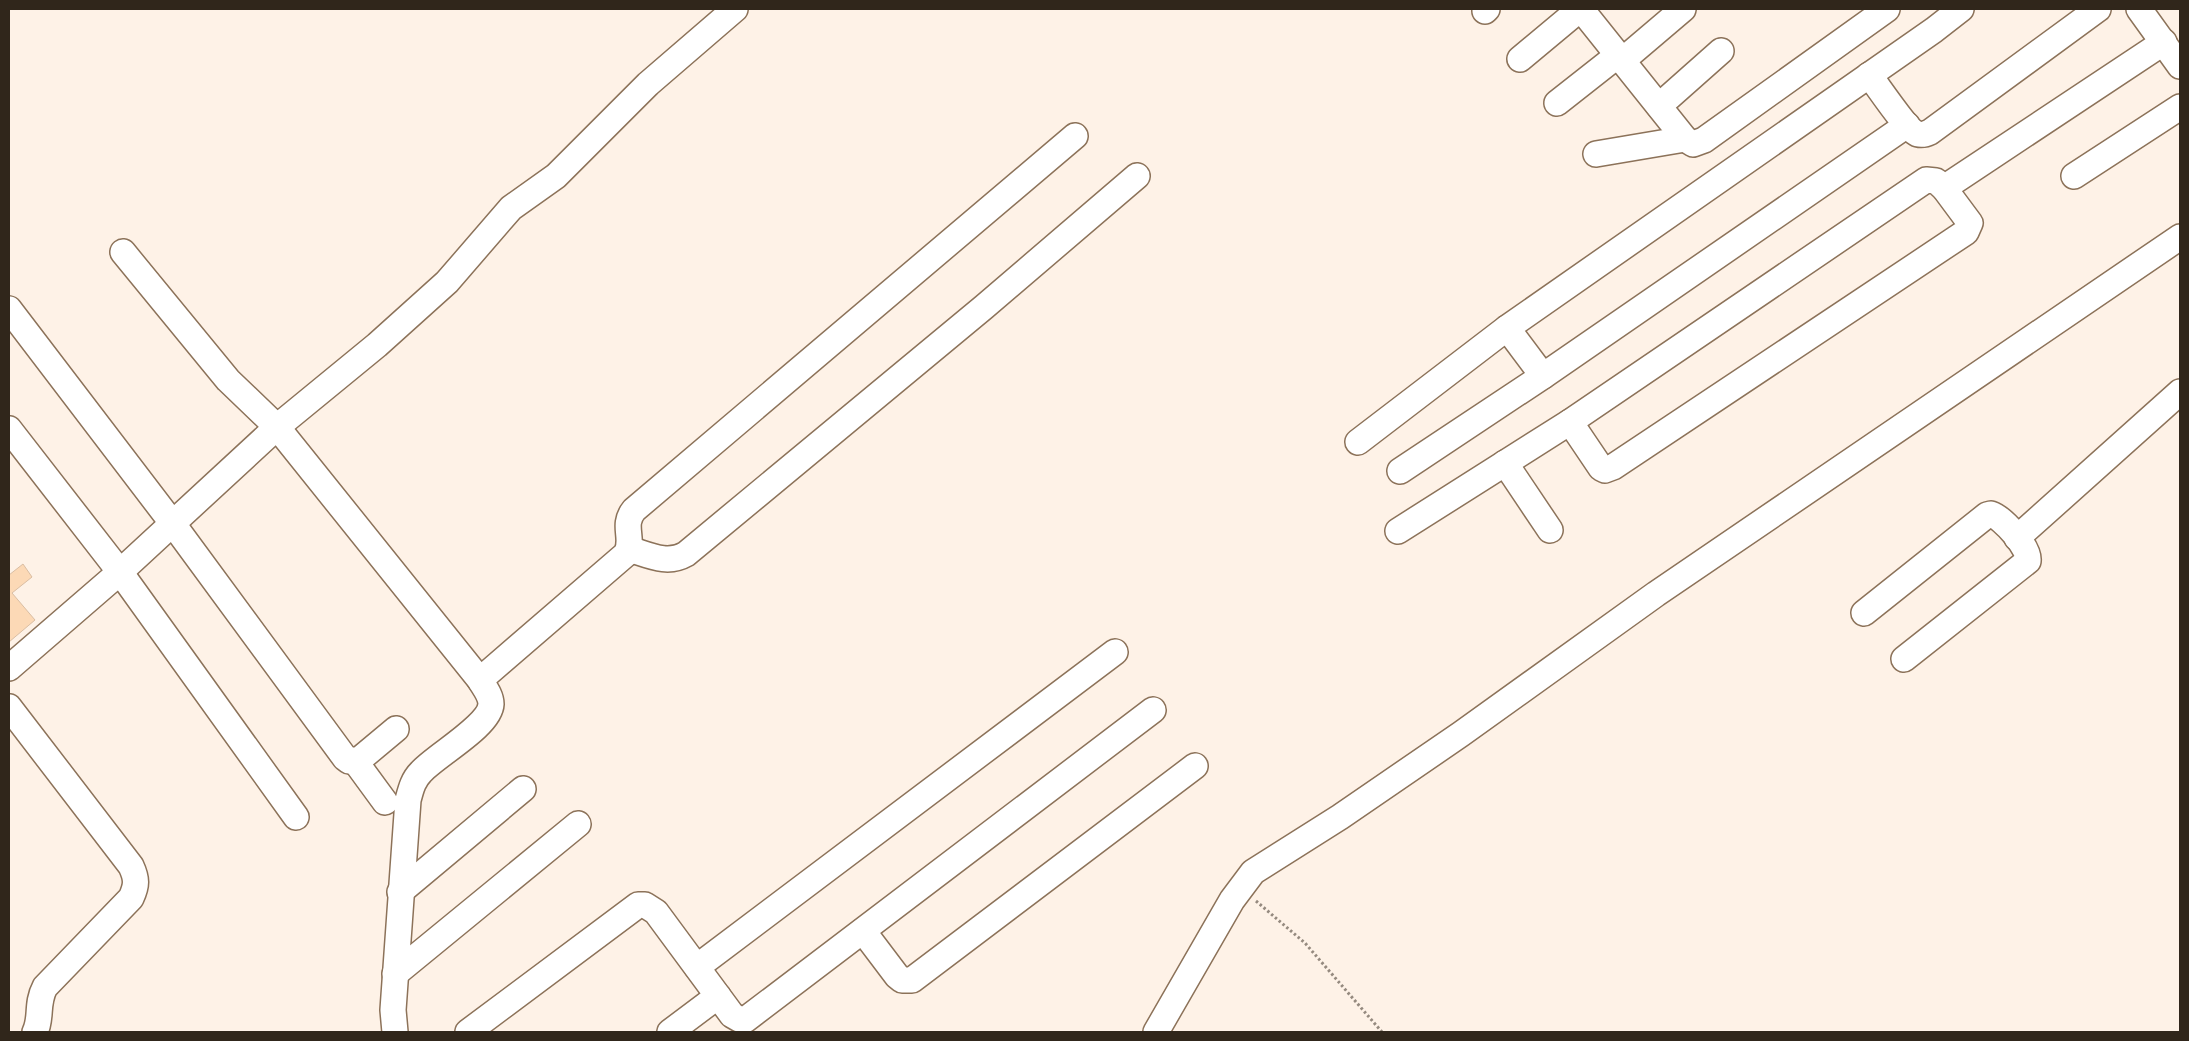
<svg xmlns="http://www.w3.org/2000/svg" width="2189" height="1041" viewBox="0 0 2189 1041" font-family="Jost,sans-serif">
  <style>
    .building { fill: #fcd9b6; stroke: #dabea3 }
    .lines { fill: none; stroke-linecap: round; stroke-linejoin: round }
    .minor-casing { stroke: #8c7259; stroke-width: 28 }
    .path { stroke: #958a7f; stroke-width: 3; stroke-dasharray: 2.5 2.5; stroke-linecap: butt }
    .minor { stroke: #fff; stroke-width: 25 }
  </style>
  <rect width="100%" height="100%" fill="#fef2e7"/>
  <!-- building -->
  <path class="building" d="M 23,564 L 32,577 L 12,593 L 35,620 L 9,642 L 9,575 Z"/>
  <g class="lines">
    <defs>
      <g id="minor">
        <path d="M 1581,9 L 1685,139 L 1693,144 L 1704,140 L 1887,9"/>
        <path d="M 2139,9 L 2180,66"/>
        <path d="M 1485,11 L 1487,9"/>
        <path d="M 1520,59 L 1580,9"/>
        <path d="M 1623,60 L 1683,9"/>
        <path d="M 1869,75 C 1878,86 1907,131 1918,134 C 1922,135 1926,134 1930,132 L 2098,9"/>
        <path d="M 1557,103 L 1618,55"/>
        <path d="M 1659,106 L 1721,51"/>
        <path d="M 1596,154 L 1685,139"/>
        <path d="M 2074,176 L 2180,107"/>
        <path d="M 123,252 L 228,380 L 277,427 L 480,680 C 484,687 491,695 491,704 C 490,726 436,755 421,772 C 413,780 411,789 408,800 L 393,1010 L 395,1032"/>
        <path d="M 9,309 L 173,524 L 345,758 L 349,761 L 360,759 L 396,729"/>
        <path d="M 1507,328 L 1543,376"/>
        <path d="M 1570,422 L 1601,468 L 1605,470 L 1613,467 L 1966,232 L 1970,223 L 1944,188"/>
        <path d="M 9,429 L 120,572 L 296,817"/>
        <path d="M 1358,442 L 1507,328 L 1934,30 L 1961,9"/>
        <path d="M 1505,463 L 1550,530"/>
        <path d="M 1400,471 L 1543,376 L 1907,125"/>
        <path d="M 1398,531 L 1570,422 L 1926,180 L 1936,181 L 1944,188 L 2164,42"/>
        <path d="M 2017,538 L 2180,392"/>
        <path d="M 629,549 C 649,555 667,565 686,554 L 984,307 L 1137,176"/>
        <path d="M 1864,613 L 1987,515 L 1991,514 C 2003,518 2030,548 2028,561 L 1904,659"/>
        <path d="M 9,668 L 120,572 L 277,427 L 377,345 L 447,282 L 511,208 L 556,176 L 648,84 L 735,9"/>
        <path d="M 480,680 L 626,554 C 635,539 621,526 634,510 L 1075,136"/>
        <path d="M 9,707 L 131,866 C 137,879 137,885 131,898 L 45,987 C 36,1004 42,1018 35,1032"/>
        <path d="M 355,761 L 385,802"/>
        <path d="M 400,892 L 523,789"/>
        <path d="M 863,931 L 897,976 L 902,980 L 912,980 L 1195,766"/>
        <path d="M 697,967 L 1115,652"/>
        <path d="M 395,974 L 578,824"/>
        <path d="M 468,1032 L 638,905 L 645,905 L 656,912 L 732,1015 L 739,1019 L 745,1020 L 1153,710"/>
        <path d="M 670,1032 L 718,996"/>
        <path d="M 1156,1032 L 1232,900 L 1253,872 L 1340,817 L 1461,734 L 1656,594 L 2180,237"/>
      </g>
    </defs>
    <!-- minor casing -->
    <use href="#minor" class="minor-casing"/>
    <!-- path -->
    <path class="path" d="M 1256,901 L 1305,943 L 1382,1032"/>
    <!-- minor -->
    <use href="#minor" class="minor"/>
  </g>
  <!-- border -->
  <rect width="2189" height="1041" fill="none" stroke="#30261b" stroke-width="20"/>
</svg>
